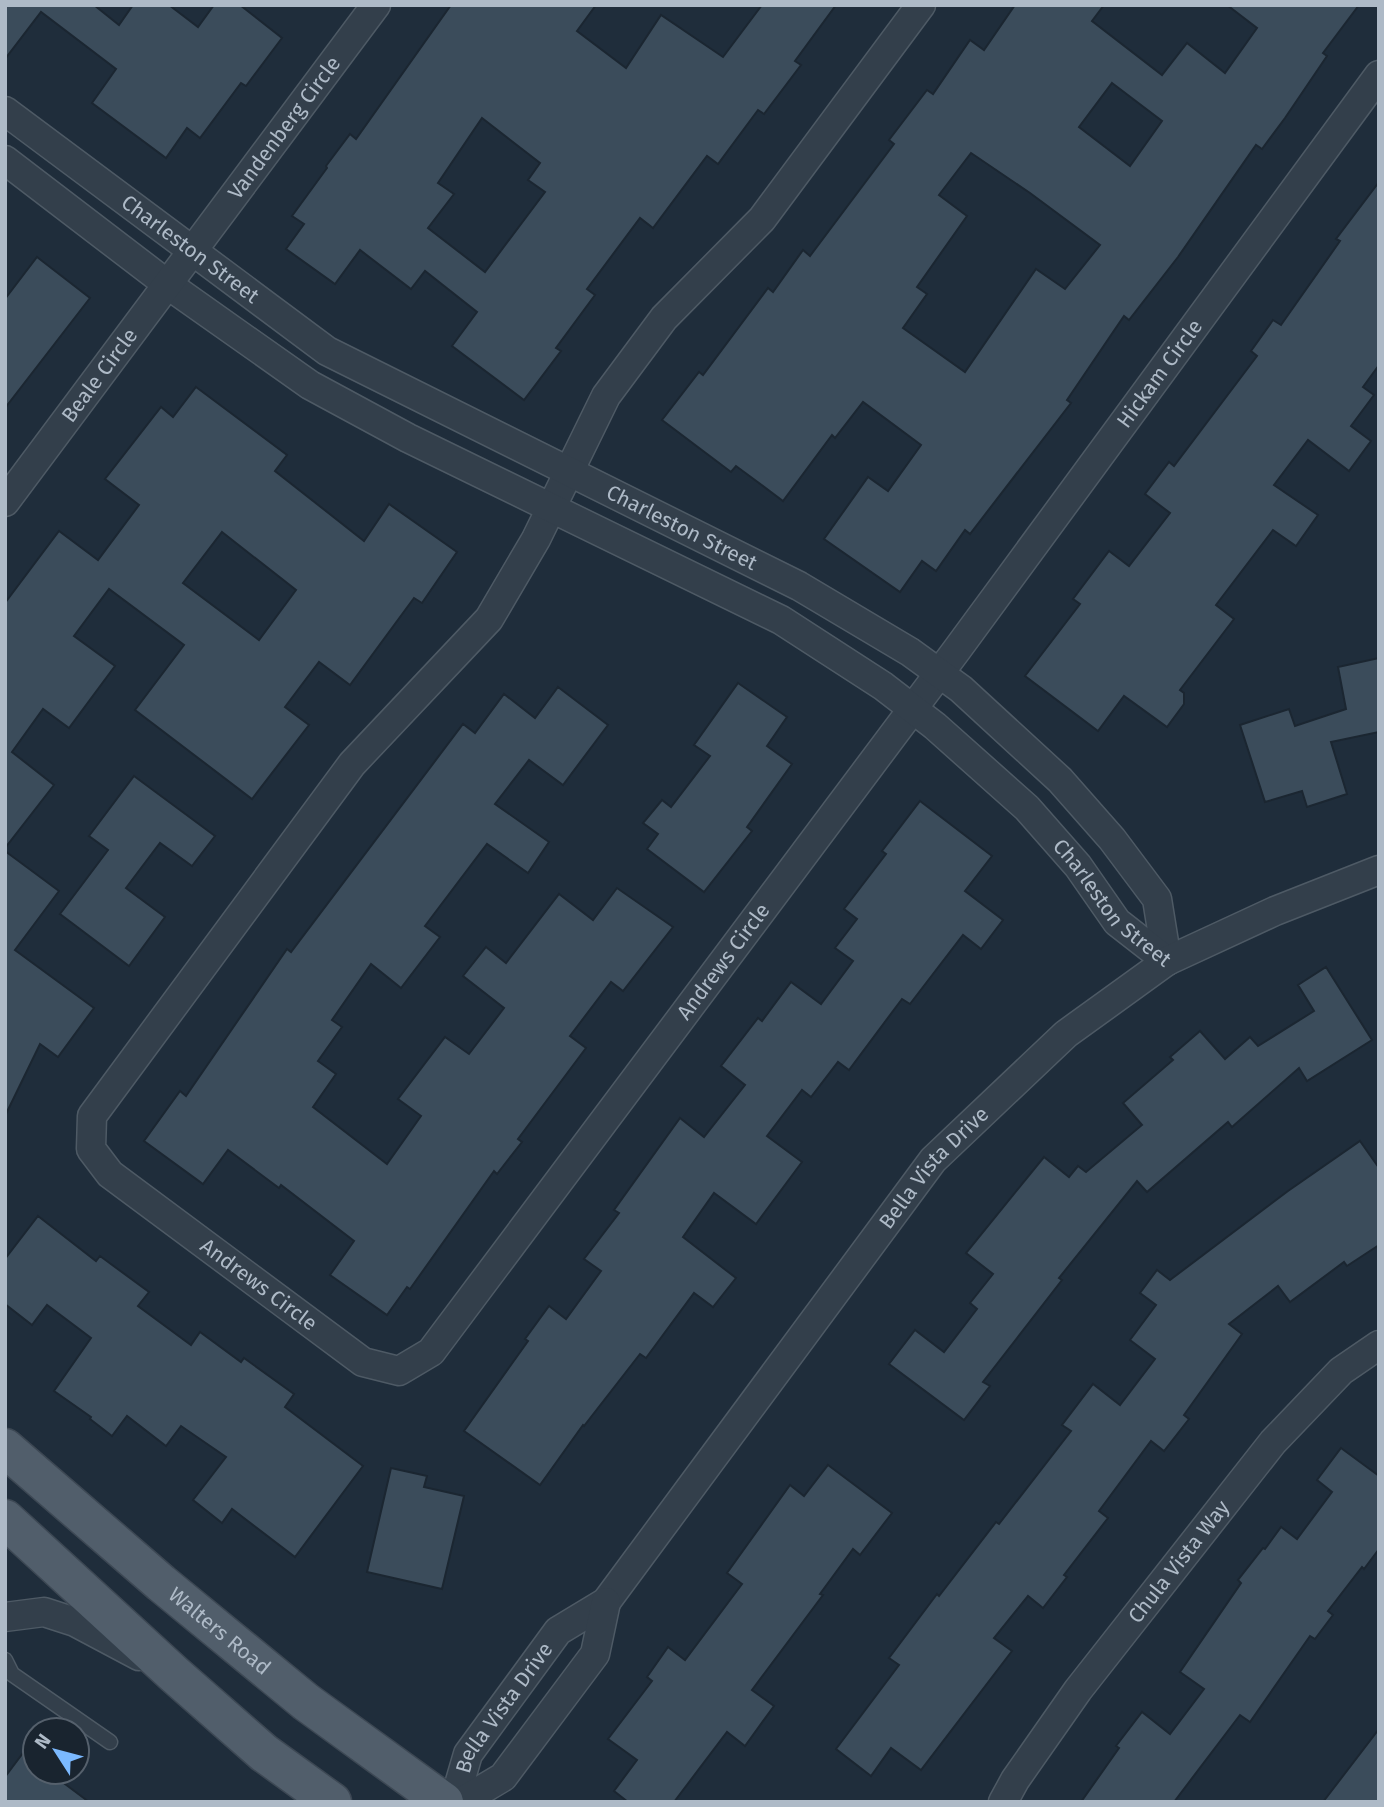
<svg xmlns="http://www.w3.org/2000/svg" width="1384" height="1807" viewBox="0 0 1384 1807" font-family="'Fira Sans',sans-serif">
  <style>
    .building { fill: #3b4c5b; stroke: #1b2631; stroke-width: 2; fill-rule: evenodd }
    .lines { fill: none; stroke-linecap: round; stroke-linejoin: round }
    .service-casing { stroke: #4e5a65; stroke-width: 17 }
    .minor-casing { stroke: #4e5a65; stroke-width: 31 }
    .primary-casing { stroke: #3d4854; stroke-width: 41 }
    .service { stroke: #333f4b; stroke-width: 14 }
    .minor { stroke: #333f4b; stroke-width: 28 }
    .primary { stroke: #515e6b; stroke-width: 38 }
    .labels { text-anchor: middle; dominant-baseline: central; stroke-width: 5; stroke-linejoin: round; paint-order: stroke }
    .street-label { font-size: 21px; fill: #aebac7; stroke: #19242f }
  </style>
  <rect width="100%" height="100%" fill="#1f2d3b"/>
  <!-- building -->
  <g class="building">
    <path d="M 5,5 L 94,5 L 119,25 L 133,5 L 169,5 L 198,27 L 214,5 L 240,5 L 282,38 L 246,86 L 241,83 L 200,138 L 187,128 L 166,158 L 92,103 L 116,69 L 41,12 L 5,59 Z"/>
    <path d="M 451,5 L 596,5 L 577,31 L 626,68 L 661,15 L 723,57 L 762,5 L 836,5 L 795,61 L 801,65 L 764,114 L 758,110 L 718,164 L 707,156 L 653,228 L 640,218 L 587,289 L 595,295 L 556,348 L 561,351 L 524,400 L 452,346 L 477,312 L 425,271 L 411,289 L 360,250 L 335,284 L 286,249 L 304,224 L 292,216 L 327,168 L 326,166 L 350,134 L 356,139 ZM 482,118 L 540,163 L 528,180 L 545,192 L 485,272 L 428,228 L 454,194 L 438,183 Z"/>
    <path d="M 1015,5 L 1104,5 L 1092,21 L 1162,75 L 1187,43 L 1225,73 L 1257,28 L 1227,5 L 1359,5 L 1323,53 L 1327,56 L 1285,118 L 1262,149 L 1256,145 L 1178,257 L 1129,320 L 1124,316 L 1067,400 L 1071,403 L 970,534 L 965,530 L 936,571 L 922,561 L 900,592 L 824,539 L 868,477 L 888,491 L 921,445 L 863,402 L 835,438 L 832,435 L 783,501 L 736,466 L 731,472 L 662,420 L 699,372 L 703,375 L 768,288 L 773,292 L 803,250 L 810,256 L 894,144 L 889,140 L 927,90 L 933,94 L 970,40 L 984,50 ZM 1112,83 L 1162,121 L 1130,166 L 1079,127 ZM 971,153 L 1030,193 L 1100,245 L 1065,289 L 1036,269 L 965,372 L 903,328 L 927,294 L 917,287 L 967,216 L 939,195 Z"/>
    <path d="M 1379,182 L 1379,365 L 1363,387 L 1374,395 L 1351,426 L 1371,441 L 1349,471 L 1308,440 L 1274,485 L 1318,515 L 1296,546 L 1273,530 L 1216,605 L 1234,619 L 1180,690 L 1184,693 L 1184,704 L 1167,727 L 1124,696 L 1098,731 L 1025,676 L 1080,604 L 1073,599 L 1109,551 L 1129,566 L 1170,513 L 1145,494 L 1169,462 L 1174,466 L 1257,356 L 1251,351 L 1273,320 L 1281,325 L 1340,241 L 1336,239 Z"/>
    <path d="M 37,257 L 90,298 L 5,408 L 5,299 Z"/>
    <path d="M 196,387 L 287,455 L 275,471 L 364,541 L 389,504 L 457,552 L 422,603 L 414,598 L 350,685 L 319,662 L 285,707 L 309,725 L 252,799 L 135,710 L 184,645 L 109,589 L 74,636 L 115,666 L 69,728 L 43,709 L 12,752 L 54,785 L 5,848 L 5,603 L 59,531 L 98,560 L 139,505 L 105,479 L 161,407 L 173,417 ZM 222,532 L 296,590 L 259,640 L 183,583 Z"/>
    <path d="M 1379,658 L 1379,732 L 1331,742 L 1347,794 L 1307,807 L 1302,791 L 1265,802 L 1240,725 L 1289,709 L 1295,726 L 1346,709 L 1338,667 Z"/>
    <path d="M 738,683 L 787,717 L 767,746 L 792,764 L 747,827 L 752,831 L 704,892 L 647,849 L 658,834 L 643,823 L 662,800 L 671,807 L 710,756 L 694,745 Z"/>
    <path d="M 558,687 L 608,725 L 563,785 L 529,760 L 495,804 L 549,842 L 528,873 L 487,844 L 425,926 L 440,937 L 401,988 L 371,964 L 332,1020 L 342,1027 L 318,1061 L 336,1074 L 313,1107 L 387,1164 L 421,1116 L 398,1099 L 445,1037 L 469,1054 L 504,1008 L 463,976 L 486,947 L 506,963 L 559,894 L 593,920 L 617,888 L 673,927 L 623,991 L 611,982 L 570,1036 L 586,1048 L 518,1139 L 522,1142 L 497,1174 L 494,1171 L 410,1289 L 407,1287 L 387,1315 L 330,1275 L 354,1241 L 281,1185 L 279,1188 L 228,1150 L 203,1184 L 144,1141 L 180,1091 L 186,1096 L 287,949 L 291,952 L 463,724 L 475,733 L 504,694 L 535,718 Z"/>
    <path d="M 134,776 L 215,836 L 192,866 L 160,843 L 126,888 L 165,917 L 129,966 L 60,914 L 108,850 L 89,836 Z"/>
    <path d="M 920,801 L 992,856 L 965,891 L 1003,920 L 981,949 L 963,935 L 910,1004 L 902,999 L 849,1070 L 838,1062 L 811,1097 L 802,1090 L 767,1136 L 802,1162 L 756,1224 L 714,1193 L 683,1237 L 736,1278 L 713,1307 L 694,1293 L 646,1358 L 640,1354 L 584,1426 L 583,1425 L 540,1485 L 464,1431 L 528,1341 L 525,1339 L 549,1306 L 566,1319 L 601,1271 L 584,1259 L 619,1213 L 614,1210 L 680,1118 L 704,1137 L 745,1085 L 721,1066 L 758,1018 L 762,1021 L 791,982 L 821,1004 L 853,961 L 835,948 L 857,919 L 844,909 L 886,854 L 882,851 Z"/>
    <path d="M 5,851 L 59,891 L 15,950 L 94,1008 L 58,1057 L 40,1044 L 5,1116 Z"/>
    <path d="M 1326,967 L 1372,1040 L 1307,1081 L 1299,1068 L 1232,1127 L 1228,1122 L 1147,1192 L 1137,1181 L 1059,1278 L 1062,1280 L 983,1382 L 990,1386 L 964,1420 L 889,1364 L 915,1330 L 944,1352 L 977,1309 L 970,1303 L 993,1274 L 966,1253 L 1044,1157 L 1069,1177 L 1078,1166 L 1086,1172 L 1142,1125 L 1123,1103 L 1173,1060 L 1170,1057 L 1200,1031 L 1225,1059 L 1250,1037 L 1258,1046 L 1314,1011 L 1298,985 Z"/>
    <path d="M 1360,1141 L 1379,1168 L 1379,1245 L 1347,1266 L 1344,1262 L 1290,1302 L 1278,1286 L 1229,1324 L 1242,1334 L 1184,1415 L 1189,1419 L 1164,1451 L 1151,1441 L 1099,1511 L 1108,1518 L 1064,1575 L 1067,1577 L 1043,1608 L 1028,1596 L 994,1638 L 1012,1651 L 921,1770 L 891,1748 L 871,1776 L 836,1749 L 899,1665 L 889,1658 L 937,1594 L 939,1596 L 996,1522 L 999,1524 L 1071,1431 L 1062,1425 L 1093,1384 L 1120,1405 L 1155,1359 L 1130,1340 L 1156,1305 L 1140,1293 L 1157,1270 L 1170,1280 L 1288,1191 Z"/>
    <path d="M 38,1216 L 96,1261 L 100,1256 L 149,1292 L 138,1306 L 191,1345 L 200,1332 L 241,1362 L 244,1358 L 294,1394 L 285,1407 L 363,1466 L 295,1557 L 232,1509 L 222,1523 L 193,1500 L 226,1457 L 181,1426 L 166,1446 L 127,1416 L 112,1436 L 90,1419 L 91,1417 L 54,1391 L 91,1338 L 47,1305 L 32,1325 L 5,1304 L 5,1259 Z"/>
    <path d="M 1341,1448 L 1379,1476 L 1379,1549 L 1364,1569 L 1362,1567 L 1328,1611 L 1333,1615 L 1315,1639 L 1310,1636 L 1250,1722 L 1240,1715 L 1174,1802 L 1081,1802 L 1119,1748 L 1116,1746 L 1142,1712 L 1170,1734 L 1204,1689 L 1180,1672 L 1241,1583 L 1238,1580 L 1263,1548 L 1265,1549 L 1281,1527 L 1297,1539 L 1332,1492 L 1317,1480 Z"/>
    <path d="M 828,1465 L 892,1513 L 860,1555 L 853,1549 L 820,1594 L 823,1595 L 752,1690 L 774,1706 L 745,1746 L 727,1732 L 674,1802 L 628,1802 L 614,1791 L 637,1760 L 608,1739 L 652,1681 L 647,1677 L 668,1647 L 685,1660 L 742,1584 L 727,1573 L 790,1485 L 804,1496 Z"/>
    <path d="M 391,1468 L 427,1476 L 424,1487 L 464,1496 L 442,1589 L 367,1572 Z"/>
    <path d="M 1379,1729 L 1379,1802 L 1323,1802 Z"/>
    <path d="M 23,1753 L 35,1762 L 35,1772 L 49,1772 L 89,1802 L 5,1802 L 5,1777 Z"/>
  </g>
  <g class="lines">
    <defs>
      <path id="service" d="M 5,1660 L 12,1674 L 110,1742"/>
      <g id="minor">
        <path id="s1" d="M 921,5 L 762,219 L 664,318 L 606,396 L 536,539 L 489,619 L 352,764 L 92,1116 L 91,1149 L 110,1174 L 363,1362 L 399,1371 L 431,1352 L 956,651 L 1379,75"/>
        <path id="s2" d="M 5,111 L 327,351 L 799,586 L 910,652 L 939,673 L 961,689 L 1060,780 L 1112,839 L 1157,899 L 1167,961"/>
        <path id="s3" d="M 5,160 L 167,284 L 310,385 L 408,438 L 781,620 L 883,686 L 935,726 L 1027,808 L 1078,866 L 1117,922 L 1167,961"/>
        <path id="s4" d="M 5,502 L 376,5"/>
        <path d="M 5,1617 L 44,1612 L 75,1622 L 139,1656"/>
        <path id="s5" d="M 454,1802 L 468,1754 L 558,1631 L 606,1602 L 933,1160 L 1066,1034 L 1167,961 L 1275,911 L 1379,870"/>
        <path d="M 461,1802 L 503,1777 L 595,1654 L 606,1602"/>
        <path id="s6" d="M 1003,1802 L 1015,1780 L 1078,1690 L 1273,1442 L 1341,1371 L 1379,1345"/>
      </g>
      <g id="primary">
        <path id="s7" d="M 5,1448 L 161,1583 L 306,1702 L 444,1802"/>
        <path d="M 5,1519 L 174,1674 L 264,1753 L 332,1802"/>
      </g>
    </defs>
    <!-- service casing -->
    <use href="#service" class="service-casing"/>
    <!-- minor casing -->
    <use href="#minor" class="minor-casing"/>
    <!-- primary casing -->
    <use href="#primary" class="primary-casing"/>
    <!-- service -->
    <use href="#service" class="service"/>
    <!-- minor -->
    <use href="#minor" class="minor"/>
    <!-- primary -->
    <use href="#primary" class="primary"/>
  </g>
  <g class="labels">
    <!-- street labels -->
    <g class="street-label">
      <text stroke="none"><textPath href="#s4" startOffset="467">Vandenberg Circle</textPath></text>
      <text stroke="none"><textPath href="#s2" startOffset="231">Charleston Street</textPath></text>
      <text stroke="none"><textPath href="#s1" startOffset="3066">Hickam Circle</textPath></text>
      <text stroke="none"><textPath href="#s4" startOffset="158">Beale Circle</textPath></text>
      <text stroke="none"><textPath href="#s2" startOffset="798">Charleston Street</textPath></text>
      <text stroke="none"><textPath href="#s3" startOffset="1344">Charleston Street</textPath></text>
      <text stroke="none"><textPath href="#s1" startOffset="2334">Andrews Circle</textPath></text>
      <text stroke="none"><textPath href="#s5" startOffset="803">Bella Vista Drive</textPath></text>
      <text stroke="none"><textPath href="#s1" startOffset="1642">Andrews Circle</textPath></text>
      <text stroke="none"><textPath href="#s6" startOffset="298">Chula Vista Way</textPath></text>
      <text stroke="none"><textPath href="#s7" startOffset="282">Walters Road</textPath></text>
      <text stroke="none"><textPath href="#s5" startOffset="108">Bella Vista Drive</textPath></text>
    </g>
  </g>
  <!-- border -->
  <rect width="1384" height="1807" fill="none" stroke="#aebac7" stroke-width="14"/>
  <!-- north arrow -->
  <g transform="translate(56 1751) rotate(306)"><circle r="33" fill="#19242f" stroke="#55606c" stroke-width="2"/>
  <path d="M0-5L12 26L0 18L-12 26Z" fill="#7bb9ff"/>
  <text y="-10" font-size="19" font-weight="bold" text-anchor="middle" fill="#aebac7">N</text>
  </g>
</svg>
